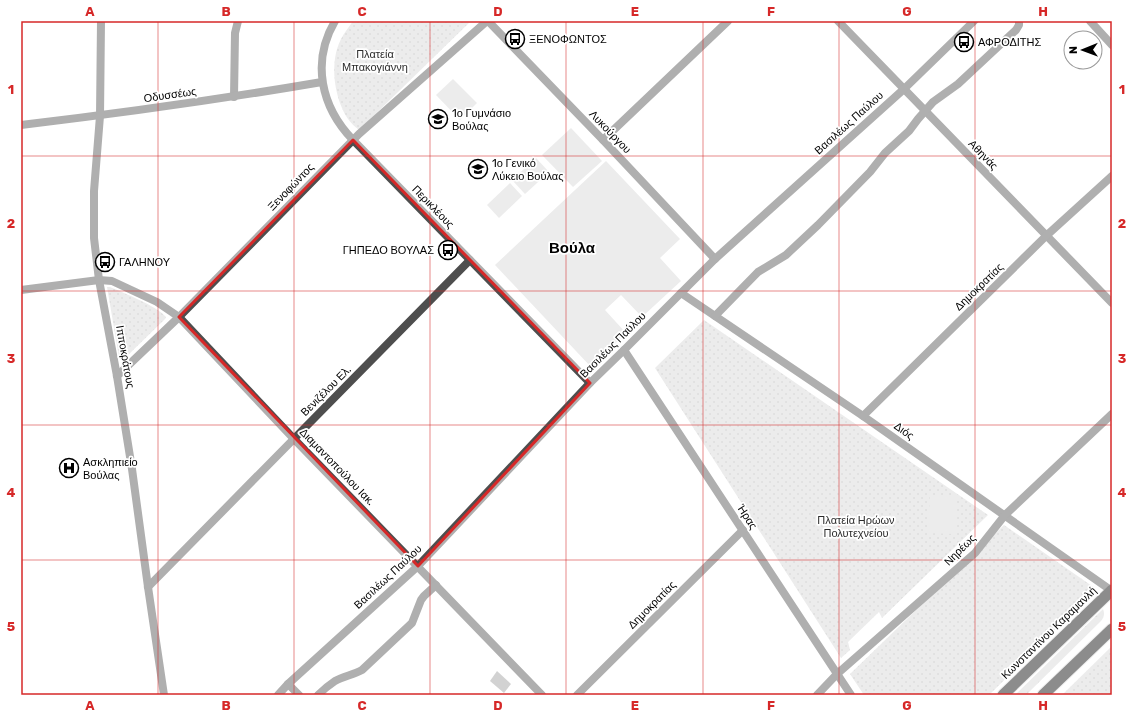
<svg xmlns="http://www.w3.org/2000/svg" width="1133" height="716" viewBox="0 0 1133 716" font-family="Rubik,sans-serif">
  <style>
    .forest { fill: url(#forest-firs) }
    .park { fill: url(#park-dots) }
    .garden { fill: #d5d5d5 }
    .water { fill: #9c9c9c }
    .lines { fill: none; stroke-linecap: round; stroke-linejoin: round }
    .trunk-casing { stroke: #dbdbdb; stroke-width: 13 }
    .minor { stroke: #4e4e4e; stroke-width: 8 }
    .tertiary { stroke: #4e4e4e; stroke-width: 8 }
    .trunk { stroke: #000; stroke-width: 11 }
    .marked { fill: none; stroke: #d62828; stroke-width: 3; stroke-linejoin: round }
    .grid { fill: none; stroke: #d62828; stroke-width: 1; stroke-opacity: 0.55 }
    .labels { text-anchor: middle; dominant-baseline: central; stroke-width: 3.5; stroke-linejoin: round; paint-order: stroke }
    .poi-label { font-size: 11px; fill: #000; stroke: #fff; text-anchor: start }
    .park-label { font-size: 11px; fill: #2c2c2c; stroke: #fff }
    .street-label { font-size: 11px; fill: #000; stroke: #fff }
    .district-label { font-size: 15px; font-weight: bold; fill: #000; stroke: #fff }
    .neatline { fill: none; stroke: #d62828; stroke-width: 1.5 }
    .grid-label { font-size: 13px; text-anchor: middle; font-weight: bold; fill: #d62828 }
  </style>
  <defs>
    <pattern id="forest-firs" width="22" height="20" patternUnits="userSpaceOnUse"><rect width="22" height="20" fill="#d5d5d5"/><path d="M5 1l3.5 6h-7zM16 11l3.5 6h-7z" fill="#b5b5b5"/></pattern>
    <pattern id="park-dots" width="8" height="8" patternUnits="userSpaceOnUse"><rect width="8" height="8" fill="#d5d5d5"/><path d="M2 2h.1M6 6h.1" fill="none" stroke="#b5b5b5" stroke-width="1.8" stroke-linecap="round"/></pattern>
  </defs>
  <rect width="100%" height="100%" fill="#fff"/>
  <!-- forest -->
  <path class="forest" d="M 1103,609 C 1105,614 1104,617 1101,621 L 1026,695 L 1015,695 Z"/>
  <!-- park -->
  <g class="park">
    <path d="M 353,21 L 471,21 L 359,130 C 355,127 351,123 348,119 C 334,98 329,62 341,39 C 344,33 349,27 353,21 Z"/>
    <path d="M 107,287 L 110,287 C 124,293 157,306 166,317 L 165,319 L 125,358 L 121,358 L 119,357 Z"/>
    <path d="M 704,320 L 988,515 L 882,618 L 879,612 L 848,642 L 850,650 L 841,658 L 655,368 Z"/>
    <path d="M 1004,525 L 1092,586 L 1096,590 L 989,695 L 864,695 L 850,674 Z"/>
    <path d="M 1112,646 L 1112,695 L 1062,695 Z"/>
  </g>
  <!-- garden -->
  <g class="garden">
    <path d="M 453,79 L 477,103 L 460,120 L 436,95 Z"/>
    <path d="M 571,128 L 602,161 L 573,187 L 542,155 Z"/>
    <path d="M 536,158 L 549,172 L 525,194 L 512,180 Z"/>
    <path d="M 606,161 L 680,239 L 660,258 L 681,281 L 642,317 L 621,295 L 605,310 L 626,333 L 591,367 L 495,265 Z"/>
    <path d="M 510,183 L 522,196 L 499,218 L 487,205 Z"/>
    <path d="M 930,495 L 957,496 L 955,534 L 928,533 Z"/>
  </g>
  <!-- water -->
  <path class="water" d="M 497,671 L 511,684 L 504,693 L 490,681 Z"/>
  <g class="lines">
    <defs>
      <g id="trunk">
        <path d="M 1003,695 L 1112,590"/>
        <path d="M 1043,695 L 1112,629"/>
      </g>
    </defs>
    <!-- trunk casing -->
    <use href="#trunk" class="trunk-casing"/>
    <!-- minor -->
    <g class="minor">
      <path d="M 838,21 L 1112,303"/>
      <path d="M 1090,21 L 1112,45"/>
      <path d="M 234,97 L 235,33 L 238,21"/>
      <path d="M 21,125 C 122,113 222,99 322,82"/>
      <path d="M 603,140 L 728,21"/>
      <path d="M 21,290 L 99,280 L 112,281 L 157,302 L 179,317 L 294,439 L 542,695"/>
      <path d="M 681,293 L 863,416 L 1112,591 L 1112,594"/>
      <path d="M 715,316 L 758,272 L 786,255 L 818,225 L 870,172 L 885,153 L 909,131 L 918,119 L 933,102 L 958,84 L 1016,30 L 1019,25 L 1019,21"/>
      <path d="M 624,350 L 851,695"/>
      <path d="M 117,376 L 179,317 L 359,134 L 487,21"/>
      <path d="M 863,416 L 1046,236 L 1112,176"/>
      <path d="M 148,587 L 470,260"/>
      <path d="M 288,684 L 299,695"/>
      <path d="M 318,695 C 323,690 329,685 335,681 C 344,676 353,675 362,670 L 412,623 L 421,600 L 424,596 L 436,585"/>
      <path d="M 577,695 L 743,530"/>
      <path d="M 817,695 L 837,674 L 975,553 L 1005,515 L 1112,414"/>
    </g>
    <!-- tertiary -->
    <g class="tertiary">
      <path d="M 101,21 L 100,116 L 94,191 L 94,238 L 99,280 L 117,376 L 132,469 L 148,587 L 164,695"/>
      <path d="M 335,21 C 311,62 321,107 353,140 L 590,383"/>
      <path d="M 488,21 L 603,140 L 715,259"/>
      <path d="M 278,695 L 288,684 L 418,566 L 590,383 L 624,350 L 715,259 L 904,89 L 974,21"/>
    </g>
    <!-- trunk -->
    <use href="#trunk" class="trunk"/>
  </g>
  <!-- marked area -->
  <path d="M0 0H1133V716H0ZM 353,140 L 590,383 L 418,566 L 179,317 Z" fill="#fff" fill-opacity=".55" fill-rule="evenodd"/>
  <path class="marked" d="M 353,140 L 590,383 L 418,566 L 179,317 Z"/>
  <!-- grid -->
  <path class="grid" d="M 158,21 L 158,695M 294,21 L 294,695M 430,21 L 430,695M 566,21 L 566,695M 703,21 L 703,695M 839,21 L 839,695M 975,21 L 975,695M 21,156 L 1112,156M 21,291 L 1112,291M 21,425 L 1112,425M 21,560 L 1112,560"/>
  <!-- icons -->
  <defs>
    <symbol id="bus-ring" viewBox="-11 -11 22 22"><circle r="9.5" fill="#fff" stroke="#000" stroke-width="1.5"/><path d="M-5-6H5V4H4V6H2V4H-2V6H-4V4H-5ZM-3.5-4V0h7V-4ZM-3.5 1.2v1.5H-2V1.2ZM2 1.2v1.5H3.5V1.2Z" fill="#000"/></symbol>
    <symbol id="school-ring" viewBox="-11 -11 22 22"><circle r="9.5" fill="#fff" stroke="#000" stroke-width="1.5"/><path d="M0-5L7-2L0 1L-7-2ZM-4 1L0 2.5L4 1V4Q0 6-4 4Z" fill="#000"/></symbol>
    <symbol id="hospital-ring" viewBox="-11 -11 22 22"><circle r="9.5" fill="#fff" stroke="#000" stroke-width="1.5"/><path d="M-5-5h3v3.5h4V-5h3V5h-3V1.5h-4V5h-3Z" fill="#000"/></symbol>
  </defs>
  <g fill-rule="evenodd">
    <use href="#bus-ring" x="504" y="28" width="22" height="22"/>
    <use href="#bus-ring" x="953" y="31" width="22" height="22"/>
    <use href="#school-ring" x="427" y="108" width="22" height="22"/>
    <use href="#school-ring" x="467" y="158" width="22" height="22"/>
    <use href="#bus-ring" x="437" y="239" width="22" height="22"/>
    <use href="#bus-ring" x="94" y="251" width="22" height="22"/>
    <use href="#hospital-ring" x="58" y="457" width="22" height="22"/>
  </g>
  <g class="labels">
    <!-- poi labels -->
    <g class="poi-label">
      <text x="529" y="39">ΞΕΝΟΦΩΝΤΟΣ</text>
      <text x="978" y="42">ΑΦΡΟΔΙΤΗΣ</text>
      <text x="452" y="113">1ο Γυμνάσιο<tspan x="452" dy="13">Βούλας</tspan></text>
      <text x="492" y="163">1ο Γενικό<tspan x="492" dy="13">Λύκειο Βούλας</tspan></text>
      <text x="434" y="250" text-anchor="end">ΓΗΠΕΔΟ ΒΟΥΛΑΣ</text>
      <text x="119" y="262">ΓΑΛΗΝΟΥ</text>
      <text x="83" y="462">Ασκληπιείο<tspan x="83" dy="13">Βούλας</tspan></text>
    </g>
    <!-- park labels -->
    <g class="park-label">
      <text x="375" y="54">Πλατεία<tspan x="375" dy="13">Μπακογιάννη</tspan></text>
      <text x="856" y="520">Πλατεία Ηρώων<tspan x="856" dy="13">Πολυτεχνείου</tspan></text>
    </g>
    <!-- street labels -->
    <g class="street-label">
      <text transform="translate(170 95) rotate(-8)">Οδυσσέως</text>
      <text transform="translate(849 123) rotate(-42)">Βασιλέως Παύλου</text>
      <text transform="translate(610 132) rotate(46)">Λυκούργου</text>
      <text transform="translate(983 155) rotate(46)">Αθηνάς</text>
      <text transform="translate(291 187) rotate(-46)">Ξενοφώντος</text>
      <text transform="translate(433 207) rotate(46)">Περικλέους</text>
      <text transform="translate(979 287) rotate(-44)">Δημοκρατίας</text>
      <text transform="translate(613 345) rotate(-45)">Βασιλέως Παύλου</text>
      <text transform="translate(125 357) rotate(80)">Ιπποκράτους</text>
      <text transform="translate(326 391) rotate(-45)">Βενιζέλου Ελ.</text>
      <text transform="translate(904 431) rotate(35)">Διός</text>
      <text transform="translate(337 467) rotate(46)">Διαμαντοπούλου Ιακ.</text>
      <text transform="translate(747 517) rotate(57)">Ήρας</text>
      <text transform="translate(960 550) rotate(-45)">Νηρέως</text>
      <text transform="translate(388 577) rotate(-43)">Βασιλέως Παύλου</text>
      <text transform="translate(652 605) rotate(-45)">Δημοκρατίας</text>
      <text transform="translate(1049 633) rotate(-44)">Κωνσταντίνου Καραμανλή</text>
    </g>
    <!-- district labels -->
    <g class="district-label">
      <text x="572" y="248">Βούλα</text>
    </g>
  </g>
  <!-- border -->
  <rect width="1133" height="716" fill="none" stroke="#ffffff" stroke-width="44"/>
  <!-- north arrow -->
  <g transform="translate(1083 50) rotate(269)"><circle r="19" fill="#ffffff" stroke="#999999"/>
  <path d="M0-3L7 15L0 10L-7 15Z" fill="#000000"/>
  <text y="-6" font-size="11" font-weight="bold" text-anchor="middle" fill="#000000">N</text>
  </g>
  <rect x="22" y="22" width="1089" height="672" class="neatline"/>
  <g class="grid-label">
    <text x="90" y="16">A</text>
    <text x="226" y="16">B</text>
    <text x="362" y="16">C</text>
    <text x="498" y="16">D</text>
    <text x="635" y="16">E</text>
    <text x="771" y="16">F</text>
    <text x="907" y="16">G</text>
    <text x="1043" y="16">H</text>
    <text x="11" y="94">1</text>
    <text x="1122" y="94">1</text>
    <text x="11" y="228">2</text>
    <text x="1122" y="228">2</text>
    <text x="11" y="363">3</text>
    <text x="1122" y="363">3</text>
    <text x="11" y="497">4</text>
    <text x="1122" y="497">4</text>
    <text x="11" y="631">5</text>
    <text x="1122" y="631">5</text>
    <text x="90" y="710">A</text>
    <text x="226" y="710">B</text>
    <text x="362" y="710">C</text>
    <text x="498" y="710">D</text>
    <text x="635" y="710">E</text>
    <text x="771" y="710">F</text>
    <text x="907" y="710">G</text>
    <text x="1043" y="710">H</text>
  </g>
</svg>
